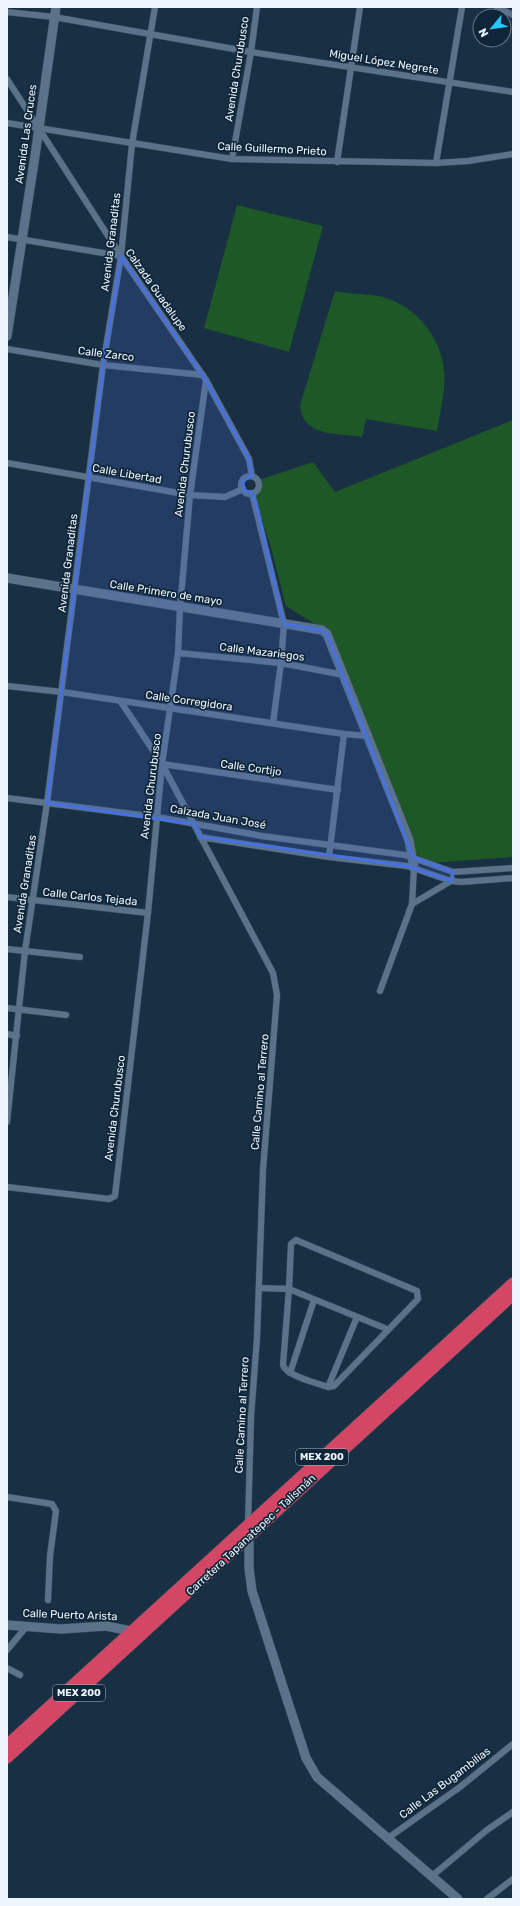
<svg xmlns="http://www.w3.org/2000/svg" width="520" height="1906" viewBox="0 0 520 1906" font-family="Rubik,sans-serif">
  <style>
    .green { fill: #1d5826 }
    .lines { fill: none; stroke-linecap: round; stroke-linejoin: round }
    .street-casing { stroke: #3a4d5d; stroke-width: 7 }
    .secondary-casing { stroke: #3a4d5d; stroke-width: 10 }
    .highway-casing { stroke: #3a4d5d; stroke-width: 12 }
    .street { stroke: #5a738a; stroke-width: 6 }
    .secondary { stroke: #5a738a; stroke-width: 9 }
    .highway { stroke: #d34765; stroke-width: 11 }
    .marked { fill: #4770e0; fill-opacity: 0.2; stroke: #4770e0; stroke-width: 3; stroke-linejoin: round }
    .labels { text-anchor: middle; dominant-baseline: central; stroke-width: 3.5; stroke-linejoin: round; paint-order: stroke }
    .shield { fill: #0f2639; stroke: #aab8c3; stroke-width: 1 }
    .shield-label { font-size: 10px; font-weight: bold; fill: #edf6fe }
    .street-label { font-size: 11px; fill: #edf6fe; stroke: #0f2639 }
  </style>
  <rect width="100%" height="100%" fill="#193044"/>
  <!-- green -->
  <g class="green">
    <path d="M 237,205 L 323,226 L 289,352 L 204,328 Z"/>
    <path d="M 335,291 C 351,295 367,293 383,297 C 422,308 449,348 444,388 C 443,402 439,417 437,431 L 366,419 L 362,437 C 337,433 302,437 300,405 Z"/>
    <path d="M 513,420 L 513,857 L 431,863 L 407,849 L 389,795 L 337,660 L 318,626 L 286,606 L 271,548 L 255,498 L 262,479 L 313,462 L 335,492 Z"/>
  </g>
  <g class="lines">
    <defs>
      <g id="street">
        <path d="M 497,7 L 513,15"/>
        <path d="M 7,12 L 54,17 L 251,52 L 513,92"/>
        <path d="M 7,79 L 121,256 L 206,380 L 249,459 L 252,476"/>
        <path d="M 7,123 L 232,159 L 436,163 L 468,161 L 513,154"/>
        <path d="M 232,159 L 251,52 L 257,7"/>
        <path d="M 337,162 L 360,7"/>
        <path d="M 436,163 L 462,7"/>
        <path d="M 7,237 L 121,256"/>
        <path d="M 7,349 L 103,365 L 203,375"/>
        <path d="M 7,463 L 190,495 L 225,497 L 243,489"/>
        <circle cx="250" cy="485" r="9"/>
        <path d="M 252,493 L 284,624 L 281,663 L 273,723"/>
        <path d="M 178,653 L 281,663 L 344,675"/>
        <path d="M 7,686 L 62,692 L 344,734 L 368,736"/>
        <path d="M 121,702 L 162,764 L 273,973 L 277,995 L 263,1170 L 257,1338 L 251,1417 L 248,1523"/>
        <path d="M 162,764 L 338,790"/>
        <path d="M 7,798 L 157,817 L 262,836 L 405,855 L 453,872 L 513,868"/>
        <path d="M 200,837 L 329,857 L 407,866 L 451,881 L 461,882 L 513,878"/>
        <path d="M 329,857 L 344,734"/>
        <path d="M 7,897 L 148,913"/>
        <path d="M 412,904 L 414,868"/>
        <path d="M 7,949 L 80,957"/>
        <path d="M 380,991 L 412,904 L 451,881 L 452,879"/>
        <path d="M 7,1008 L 66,1015"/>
        <path d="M 7,1034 L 17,1036"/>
        <path d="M 7,1122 L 25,951 L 47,803 L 103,365 L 121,256 L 132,144 L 155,7"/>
        <path d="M 7,1187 L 109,1199 L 115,1196 L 148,913 L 162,764 L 178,653 L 180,608 L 190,495 L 206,380"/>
        <path d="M 259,1288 L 289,1289 L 283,1365 C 286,1376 317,1383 328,1387 L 334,1386 L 418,1299 L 417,1291 L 296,1240 L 291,1244 L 289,1289 L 387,1329"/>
        <path d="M 290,1373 L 314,1300"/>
        <path d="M 328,1387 L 357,1317"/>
        <path d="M 7,1497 L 52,1504 L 56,1511 L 50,1556 L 48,1600"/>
        <path d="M 7,1650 L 27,1626"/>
        <path d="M 7,1668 L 20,1675"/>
        <path d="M 388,1838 L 460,1787 L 513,1744"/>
        <path d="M 432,1876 L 487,1830 L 513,1812"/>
        <path d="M 487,1899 L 513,1879"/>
      </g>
      <g id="secondary">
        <path d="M 7,336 L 35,156 L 56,7"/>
        <path d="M 7,578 L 322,630 L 327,634 L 409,840 L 414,868"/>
        <path d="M 249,1533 L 249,1568 L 252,1591 L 306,1758 L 317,1777 L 458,1899"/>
        <path d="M 7,1625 L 61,1629 L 106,1626 L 131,1631"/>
      </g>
      <g id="highway">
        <path d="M 7,1745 L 513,1283"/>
        <path d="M 7,1758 L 513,1295"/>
      </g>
    </defs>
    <!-- street casing -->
    <use href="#street" class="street-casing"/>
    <!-- secondary casing -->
    <use href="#secondary" class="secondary-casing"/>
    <!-- highway casing -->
    <use href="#highway" class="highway-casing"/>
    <!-- street -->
    <use href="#street" class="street"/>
    <!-- secondary -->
    <use href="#secondary" class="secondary"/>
    <!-- highway -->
    <use href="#highway" class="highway"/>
  </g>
  <!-- marked area -->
  <path class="marked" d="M 121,256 L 206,380 L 249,459 L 252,476 L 243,481 L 244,490 L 252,493 L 256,503 L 284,624 L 322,630 L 327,634 L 413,857 L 453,872 L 451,881 L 407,866 L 200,837 L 194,824 L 47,803 L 103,365 Z"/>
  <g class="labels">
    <!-- shield labels -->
    <g class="shield">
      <rect x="296" y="1449" width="52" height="16" rx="3"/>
      <rect x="53" y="1685" width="52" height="16" rx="3"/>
    </g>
    <g class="shield-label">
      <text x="322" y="1457">MEX 200</text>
      <text x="79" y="1693">MEX 200</text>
    </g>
    <!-- street labels -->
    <g class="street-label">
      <text transform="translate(384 62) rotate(9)">Miguel López Negrete</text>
      <text transform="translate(237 69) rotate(-81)">Avenida Churubusco</text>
      <text transform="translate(26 134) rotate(-82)">Avenida Las Cruces</text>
      <text transform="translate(272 149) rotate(3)">Calle Guillermo Prieto</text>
      <text transform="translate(111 242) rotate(-83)">Avenida Granaditas</text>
      <text transform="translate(156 290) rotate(55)">Calzada Guadalupe</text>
      <text transform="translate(106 354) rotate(7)">Calle Zarco</text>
      <text transform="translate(185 464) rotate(-83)">Avenida Churubusco</text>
      <text transform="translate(127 474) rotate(10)">Calle Libertad</text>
      <text transform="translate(68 563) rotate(-83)">Avenida Granaditas</text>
      <text transform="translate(166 593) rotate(9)">Calle Primero de mayo</text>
      <text transform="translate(262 652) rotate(7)">Calle Mazariegos</text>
      <text transform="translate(189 701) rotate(8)">Calle Corregidora</text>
      <text transform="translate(251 768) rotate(8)">Calle Cortijo</text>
      <text transform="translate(151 786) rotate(-83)">Avenida Churubusco</text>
      <text transform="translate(218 817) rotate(10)">Calzada Juan José</text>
      <text transform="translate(25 884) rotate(-81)">Avenida Granaditas</text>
      <text transform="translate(90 897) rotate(6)">Calle Carlos Tejada</text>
      <text transform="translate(260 1092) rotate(-85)">Calle Camino al Terrero</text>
      <text transform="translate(115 1108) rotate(-83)">Avenida Churubusco</text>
      <text transform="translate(242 1415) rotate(-87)">Calle Camino al Terrero</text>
      <text transform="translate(251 1535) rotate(-43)">Carretera Tapanatepec - Talismán</text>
      <text transform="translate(70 1615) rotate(2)">Calle Puerto Arista</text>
      <text transform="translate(445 1783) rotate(-37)">Calle Las Bugambilias</text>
    </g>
  </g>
  <!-- border -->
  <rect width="520" height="1906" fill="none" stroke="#edf6fe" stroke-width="16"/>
  <!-- north arrow -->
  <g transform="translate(492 28) rotate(241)"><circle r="19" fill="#0f2639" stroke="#687988"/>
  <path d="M0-3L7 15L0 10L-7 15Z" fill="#24c9fe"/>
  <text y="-6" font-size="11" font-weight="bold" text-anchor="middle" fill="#edf6fe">N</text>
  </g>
</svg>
